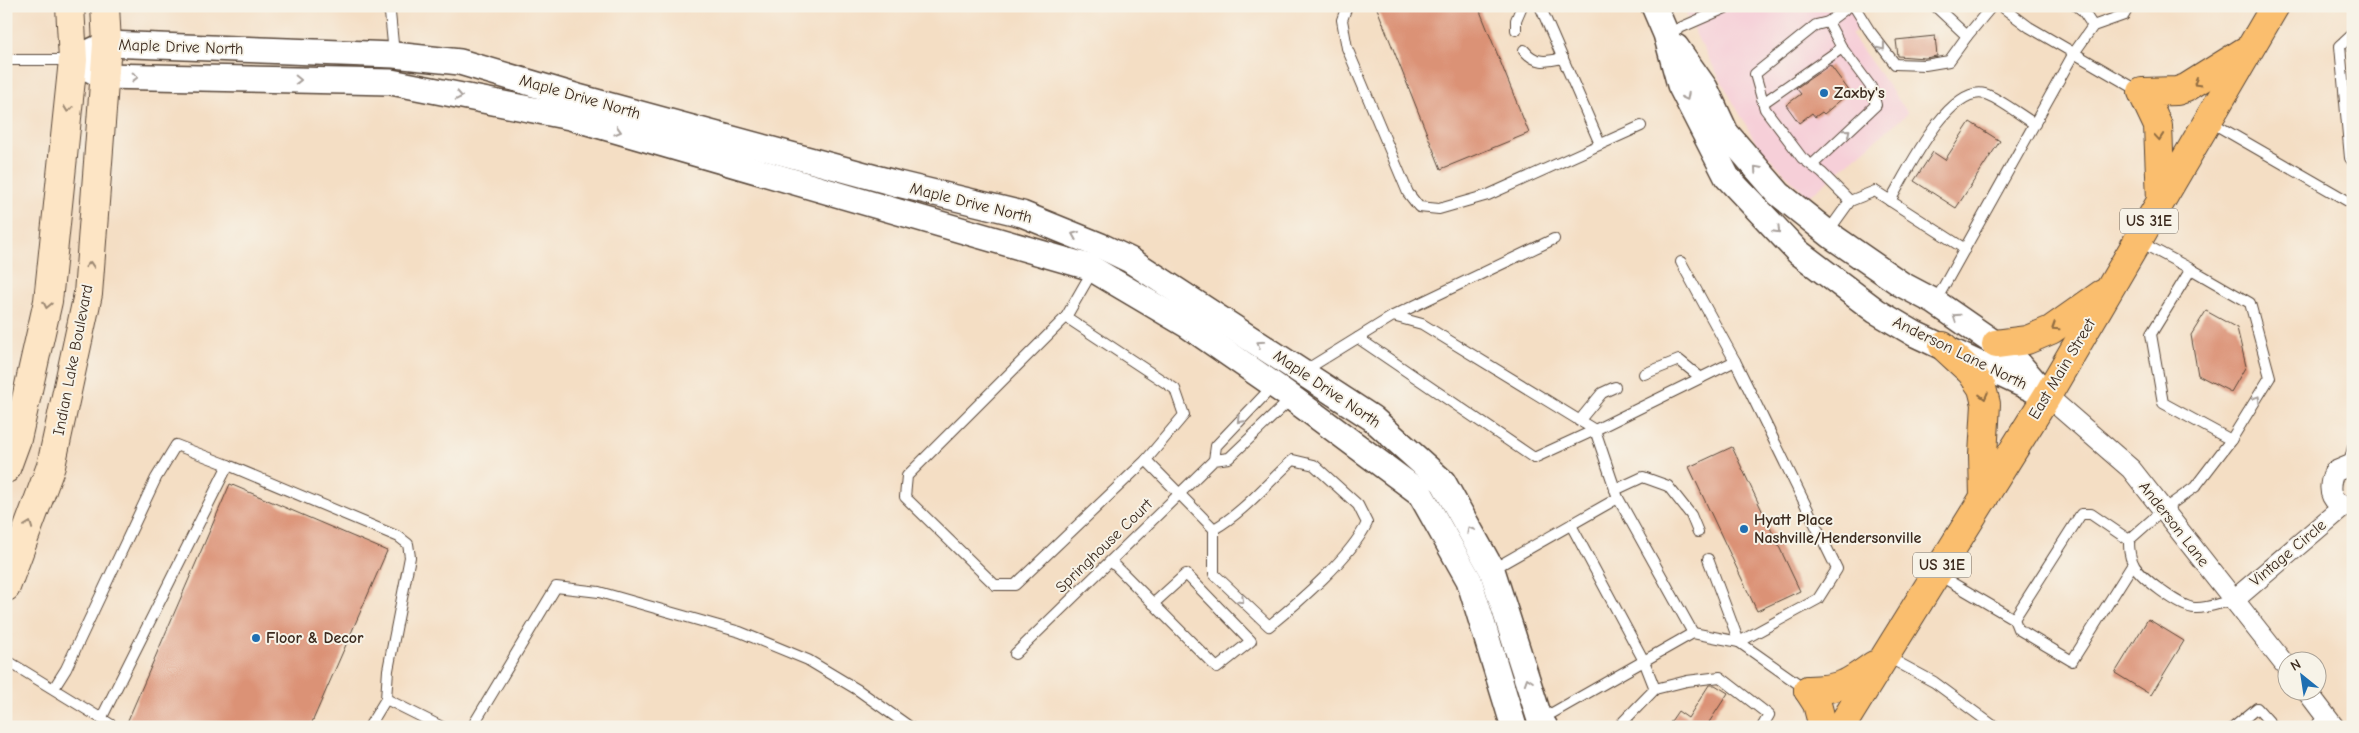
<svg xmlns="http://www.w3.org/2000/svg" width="2359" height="733" viewBox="0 0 2359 733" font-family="'Comic Neue',sans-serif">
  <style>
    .built { fill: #f6cfd8 }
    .building { fill: #db9276 }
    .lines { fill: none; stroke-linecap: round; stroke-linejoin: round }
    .service-casing { stroke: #574537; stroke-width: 12 }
    .minor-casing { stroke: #574537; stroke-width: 22 }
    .tertiary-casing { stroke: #574537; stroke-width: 28 }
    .secondary-casing { stroke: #574537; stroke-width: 30 }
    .primary-casing { stroke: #574537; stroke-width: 30 }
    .service { stroke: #fff; stroke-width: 10 }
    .minor { stroke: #fff; stroke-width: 20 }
    .tertiary { stroke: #fff; stroke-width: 25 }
    .secondary { stroke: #fde5c5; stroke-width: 28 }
    .primary { stroke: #fabe6e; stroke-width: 28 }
    .oneway { stroke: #a79f9a }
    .oneway2 { stroke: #916d42 }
    .oneway3 { stroke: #9c8872 }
    .poi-dot { fill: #1f6fb2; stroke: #f7f3e8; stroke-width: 2 }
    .labels { text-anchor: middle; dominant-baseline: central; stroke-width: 4; stroke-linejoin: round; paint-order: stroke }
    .shield { fill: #f7f3e8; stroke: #73665b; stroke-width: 1 }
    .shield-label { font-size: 15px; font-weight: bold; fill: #3b2a1e }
    .street-label { font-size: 16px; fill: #3b2a1e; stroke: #f7f3e8 }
    .poi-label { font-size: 16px; font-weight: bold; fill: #3b2a1e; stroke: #f7f3e8; text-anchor: start }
  </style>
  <rect width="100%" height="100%" fill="#f7f3e8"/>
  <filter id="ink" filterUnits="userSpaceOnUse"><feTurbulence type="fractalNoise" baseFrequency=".02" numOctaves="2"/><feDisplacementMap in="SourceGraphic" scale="10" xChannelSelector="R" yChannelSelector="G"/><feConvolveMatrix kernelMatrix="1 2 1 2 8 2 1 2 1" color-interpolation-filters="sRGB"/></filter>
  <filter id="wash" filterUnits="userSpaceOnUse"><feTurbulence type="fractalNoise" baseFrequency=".0096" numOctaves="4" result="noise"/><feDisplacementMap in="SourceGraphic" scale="20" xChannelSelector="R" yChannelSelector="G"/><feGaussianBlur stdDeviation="1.12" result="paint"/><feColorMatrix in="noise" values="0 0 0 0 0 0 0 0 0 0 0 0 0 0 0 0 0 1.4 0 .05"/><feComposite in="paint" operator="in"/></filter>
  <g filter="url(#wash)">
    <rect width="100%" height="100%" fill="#f4dec4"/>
    <!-- built -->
    <path class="built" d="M 1683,6 L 1857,6 L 1862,26 L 1851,34 L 1908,113 L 1808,197 L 1757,145 L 1698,39 Z"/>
    <g id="blocks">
      <!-- building -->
      <g class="building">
        <path d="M 1376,6 L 1478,6 L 1529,133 L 1441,169 Z"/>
        <path d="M 1935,36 L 1937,56 L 1925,58 L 1898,56 L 1896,40 Z"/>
        <path d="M 1830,65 L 1850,92 L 1824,114 L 1822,112 L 1815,117 L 1812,113 L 1799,123 L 1786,105 L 1801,94 L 1796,88 Z"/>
        <path d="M 1970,122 L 2000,141 L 1956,208 L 1914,181 L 1933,152 L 1945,160 Z"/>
        <path d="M 2206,311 L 2237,328 L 2246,366 L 2231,392 L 2198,375 L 2191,335 Z"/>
        <path d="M 1732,447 L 1800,591 L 1757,611 L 1689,467 Z"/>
        <path d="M 230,484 L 387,551 L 310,727 L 125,727 Z"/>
        <path d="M 2148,619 L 2184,641 L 2151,695 L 2115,673 Z"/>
        <path d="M 1709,685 L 1715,685 L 1728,693 L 1706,727 L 1667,727 L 1678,711 L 1688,718 Z"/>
      </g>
    </g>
  </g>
  <g filter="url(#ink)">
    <use href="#blocks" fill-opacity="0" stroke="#574537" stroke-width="1"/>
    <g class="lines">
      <defs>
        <g id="service">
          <path d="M 384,6 L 390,13 L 394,54"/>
          <path d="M 1347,6 L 1342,20 L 1347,48 L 1408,193 L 1419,207 L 1439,209 L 1488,195 L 1641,126"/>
          <path d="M 1540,6 L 1600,144"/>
          <path d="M 1854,6 L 1869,30 L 1895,64 L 1925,65 L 1949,61 L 1967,36"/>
          <path d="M 1935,6 L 1967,36 L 1992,6"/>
          <path d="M 2001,6 L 2029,27 L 2141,92"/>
          <path d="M 2077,6 L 2083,11 L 2093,26"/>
          <path d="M 1516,30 L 1516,20 L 1522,6"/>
          <path d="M 1666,34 L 1730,6"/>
          <path d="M 2353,34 L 2340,46 L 2350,158 L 2353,162"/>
          <path d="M 1524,50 C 1535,64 1546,62 1563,58"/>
          <path d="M 6,60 L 72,60"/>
          <path d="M 1763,103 L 1842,48"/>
          <path d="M 2209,121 L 2353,204"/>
          <path d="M 1812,165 L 1876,105 L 1871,87 L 1842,48 L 1828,22"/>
          <path d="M 1850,201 L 1875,191 L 1965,249"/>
          <path d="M 1890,201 C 1906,174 1948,85 1985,94 C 1997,97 2023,117 2035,124"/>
          <path d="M 1827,233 L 1850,201 L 1822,173 L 1802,158 L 1765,109 L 1755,74 L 1816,25 L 1828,22 L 1844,10 L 1842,6"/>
          <path d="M 2138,241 L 2191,269 L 2151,334 L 2163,403 L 2231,440"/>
          <path d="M 1681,262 L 1735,361"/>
          <path d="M 1093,270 L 1066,317 L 1175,389 L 1184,415 L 1146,460 L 1214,529 L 1214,574 L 1269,626 C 1299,602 1351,557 1367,523 L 1358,505 L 1314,465 L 1293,460 C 1267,483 1244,512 1214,529"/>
          <path d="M 1935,302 L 2074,53 L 2093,26 L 2124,15 L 2129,6"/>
          <path d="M 1393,316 L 1554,239"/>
          <path d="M 1066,317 L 907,476 L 905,497 L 995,585 L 1015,585 L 1146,460"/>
          <path d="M 1358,338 L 1534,458 L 1595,430 L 1618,498 L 1493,569"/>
          <path d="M 1304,371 L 1393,316 L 1422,324 L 1595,430 L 1735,361 L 1837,569 L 1818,599 L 1739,642 L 1807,690"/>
          <path d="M 1644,374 L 1679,360 L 1701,378"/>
          <path d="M 1273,386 L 1216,446 L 1214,460 L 1229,458 L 1292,398"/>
          <path d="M 1579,421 L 1602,393 L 1615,387"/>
          <path d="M 2349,464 L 2353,447"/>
          <path d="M 1615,490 L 1643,477 L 1668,486 L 1691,515 L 1698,532"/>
          <path d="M 1618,498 L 1693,633"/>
          <path d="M 1571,525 L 1644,661 L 1655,689"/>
          <path d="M 2129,540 C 2129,548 2129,556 2133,563 C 2138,576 2181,608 2195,608 C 2207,609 2222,602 2234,600"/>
          <path d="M 1708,559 L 1739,642"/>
          <path d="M 1111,561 L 1217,668 L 1251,641 L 1186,574 L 1153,604"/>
          <path d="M 1937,574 L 2014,619 L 2018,629 L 2072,661 L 2133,564"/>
          <path d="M 2014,619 L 2081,514 L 2091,514 L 2129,540 L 2163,510 L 2195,487 L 2231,440 L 2270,377 L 2250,303 L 2191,269"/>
          <path d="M 1015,654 L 1214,460"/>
          <path d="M 1886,656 L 1934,682 L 1995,727"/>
          <path d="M 6,660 L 115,727"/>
          <path d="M 54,688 L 66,669 L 156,478 L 176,445 L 228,465"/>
          <path d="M 386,699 L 442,727"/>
          <path d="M 102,717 L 228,465 L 399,537 L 408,544 L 410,557 L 388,670 L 386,699 L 369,727"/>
          <path d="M 1540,720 L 1693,633 L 1739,642"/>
          <path d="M 472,727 L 556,587 L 599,592 L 740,632 L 808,660 L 858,690 L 910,727"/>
          <path d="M 1618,727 L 1655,689 L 1687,681 L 1720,677 L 1769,715 L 1762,727"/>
          <path d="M 2234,727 L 2257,708 L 2274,727"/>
          <path d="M 2314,727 L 2326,716"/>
        </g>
        <g id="minor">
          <path d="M 2047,396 L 2131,469 L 2286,666"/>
          <path d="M 2353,464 L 2334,472 C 2326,492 2331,505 2353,508"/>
          <path d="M 2234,600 L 2343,507"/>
          <path d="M 2306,690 L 2334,727"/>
        </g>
        <g id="tertiary">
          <path d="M 1654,6 L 1666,34 L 1680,85 L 1727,177 L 1798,252 L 1876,311 L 1915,334 L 2047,396"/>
          <path d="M 1676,47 L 1705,88 L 1726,133 L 1779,194 L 1833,237 L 1901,284 L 1935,302 L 2010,354 L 2040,388"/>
          <path d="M 73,60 L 107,44 L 394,55 L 460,62 L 578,97 L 898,184 L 1022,214 L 1101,246 L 1130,260 L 1372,418 L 1443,482 L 1492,570 L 1540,720 L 1545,727"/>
          <path d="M 86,67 L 103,76 L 391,82 L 570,117 L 1089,267 L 1187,325 L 1284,392 L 1420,493 L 1469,580 L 1514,727"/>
        </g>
        <g id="secondary">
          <path d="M 6,469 L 17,439 L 48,301 L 73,60 L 70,6"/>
          <path d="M 6,587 L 51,466 L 88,294 L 107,44 L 105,6"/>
        </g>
        <g id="primary">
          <path d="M 2161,200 L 2158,126 L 2142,92 L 2177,91 L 2186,88 L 2245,51"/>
          <path d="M 1996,344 L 2027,340 L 2051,330 L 2102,294"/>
          <path d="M 1943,346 L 1971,372 L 1982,388 L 1986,404 L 1983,455 L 1984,498"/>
          <path d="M 1808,690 C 1841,689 1848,684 1874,665"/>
          <path d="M 1808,690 L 1817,704 L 1823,727"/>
          <path d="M 1841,727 L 2047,396 L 2275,6"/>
        </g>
      </defs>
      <!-- service casing -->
      <use href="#service" class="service-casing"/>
      <!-- minor casing -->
      <use href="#minor" class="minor-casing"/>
      <!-- tertiary casing -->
      <use href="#tertiary" class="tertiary-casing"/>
      <!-- secondary casing -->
      <use href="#secondary" class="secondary-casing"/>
      <!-- primary casing -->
      <use href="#primary" class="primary-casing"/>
      <!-- service -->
      <use href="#service" class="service"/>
      <!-- minor -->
      <use href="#minor" class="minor"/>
      <!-- tertiary -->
      <use href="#tertiary" class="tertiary"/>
      <!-- secondary -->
      <use href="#secondary" class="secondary"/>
      <!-- primary -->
      <use href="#primary" class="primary"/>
    </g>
    <!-- one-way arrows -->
    <defs><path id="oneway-chevron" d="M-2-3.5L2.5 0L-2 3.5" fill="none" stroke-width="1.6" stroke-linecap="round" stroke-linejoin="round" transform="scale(1.25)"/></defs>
    <g class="oneway">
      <use href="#oneway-chevron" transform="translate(1882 47) rotate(52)"/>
      <use href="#oneway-chevron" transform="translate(135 77) rotate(1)"/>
      <use href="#oneway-chevron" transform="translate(298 80) rotate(1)"/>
      <use href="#oneway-chevron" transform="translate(459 96) rotate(11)"/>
      <use href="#oneway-chevron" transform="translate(1686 97) rotate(63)"/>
      <use href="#oneway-chevron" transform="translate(618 131) rotate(16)"/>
      <use href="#oneway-chevron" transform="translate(1847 132) rotate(-40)"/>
      <use href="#oneway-chevron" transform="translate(1757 169) rotate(-131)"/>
      <use href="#oneway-chevron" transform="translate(1777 230) rotate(46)"/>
      <use href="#oneway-chevron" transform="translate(1075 235) rotate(-158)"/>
      <use href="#oneway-chevron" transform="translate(1956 317) rotate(-145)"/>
      <use href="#oneway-chevron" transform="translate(1260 344) rotate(-147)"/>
      <use href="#oneway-chevron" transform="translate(2257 399) rotate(-58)"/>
      <use href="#oneway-chevron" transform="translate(1240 420) rotate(134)"/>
      <use href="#oneway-chevron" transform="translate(1470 530) rotate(-119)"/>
      <use href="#oneway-chevron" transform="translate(1241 600) rotate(44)"/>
      <use href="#oneway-chevron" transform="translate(1528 681) rotate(-108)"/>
    </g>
    <g class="oneway2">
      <use href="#oneway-chevron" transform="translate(2197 83) rotate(150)"/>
      <use href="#oneway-chevron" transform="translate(2159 137) rotate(85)"/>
      <use href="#oneway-chevron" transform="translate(2055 327) rotate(147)"/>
      <use href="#oneway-chevron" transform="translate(1984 396) rotate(76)"/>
    </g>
    <g class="oneway3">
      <use href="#oneway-chevron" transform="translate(68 109) rotate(96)"/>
      <use href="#oneway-chevron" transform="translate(90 265) rotate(-86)"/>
      <use href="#oneway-chevron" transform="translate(47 305) rotate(101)"/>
      <use href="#oneway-chevron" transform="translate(29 525) rotate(-69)"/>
    </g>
  </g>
  <!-- markers -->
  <g class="poi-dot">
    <circle cx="1824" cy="93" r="5"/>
    <circle cx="1744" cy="529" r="5"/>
    <circle cx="256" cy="638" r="5"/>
  </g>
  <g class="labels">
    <!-- shield labels -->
    <g class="shield">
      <rect x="2120" y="208.5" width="58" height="25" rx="4"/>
      <rect x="1913" y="552.5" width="58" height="25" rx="4"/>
    </g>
    <g class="shield-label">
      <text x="2149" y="221">US 31E</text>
      <text x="1942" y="565">US 31E</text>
    </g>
    <!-- street labels -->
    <g class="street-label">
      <text transform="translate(181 47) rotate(2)">Maple Drive North</text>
      <text transform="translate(580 97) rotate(16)">Maple Drive North</text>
      <text transform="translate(971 203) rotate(14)">Maple Drive North</text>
      <text transform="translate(1960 353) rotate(26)">Anderson Lane North</text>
      <text transform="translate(73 360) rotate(-79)">Indian Lake Boulevard</text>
      <text transform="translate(2062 369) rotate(-59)">East Main Street</text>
      <text transform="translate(1327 389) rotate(34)">Maple Drive North</text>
      <text transform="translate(2174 524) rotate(52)">Anderson Lane</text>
      <text transform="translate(1104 546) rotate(-44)">Springhouse Court</text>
      <text transform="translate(2288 553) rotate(-40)">Vintage Circle</text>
    </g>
    <!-- poi labels -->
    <g class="poi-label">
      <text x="1834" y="93">Zaxby's</text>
      <text x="1754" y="520">Hyatt Place<tspan x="1754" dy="18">Nashville/Hendersonville</tspan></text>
      <text x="266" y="638">Floor &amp; Decor</text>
    </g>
  </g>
  <!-- margin -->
  <rect width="2359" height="733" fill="none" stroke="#f7f3e8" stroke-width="25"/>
  <!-- north arrow -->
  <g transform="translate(2302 676) rotate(330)"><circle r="24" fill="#f7f3e8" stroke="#aca397"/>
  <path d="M0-4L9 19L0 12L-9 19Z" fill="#1f6fb2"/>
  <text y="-8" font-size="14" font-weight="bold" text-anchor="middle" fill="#3b2a1e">N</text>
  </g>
</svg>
